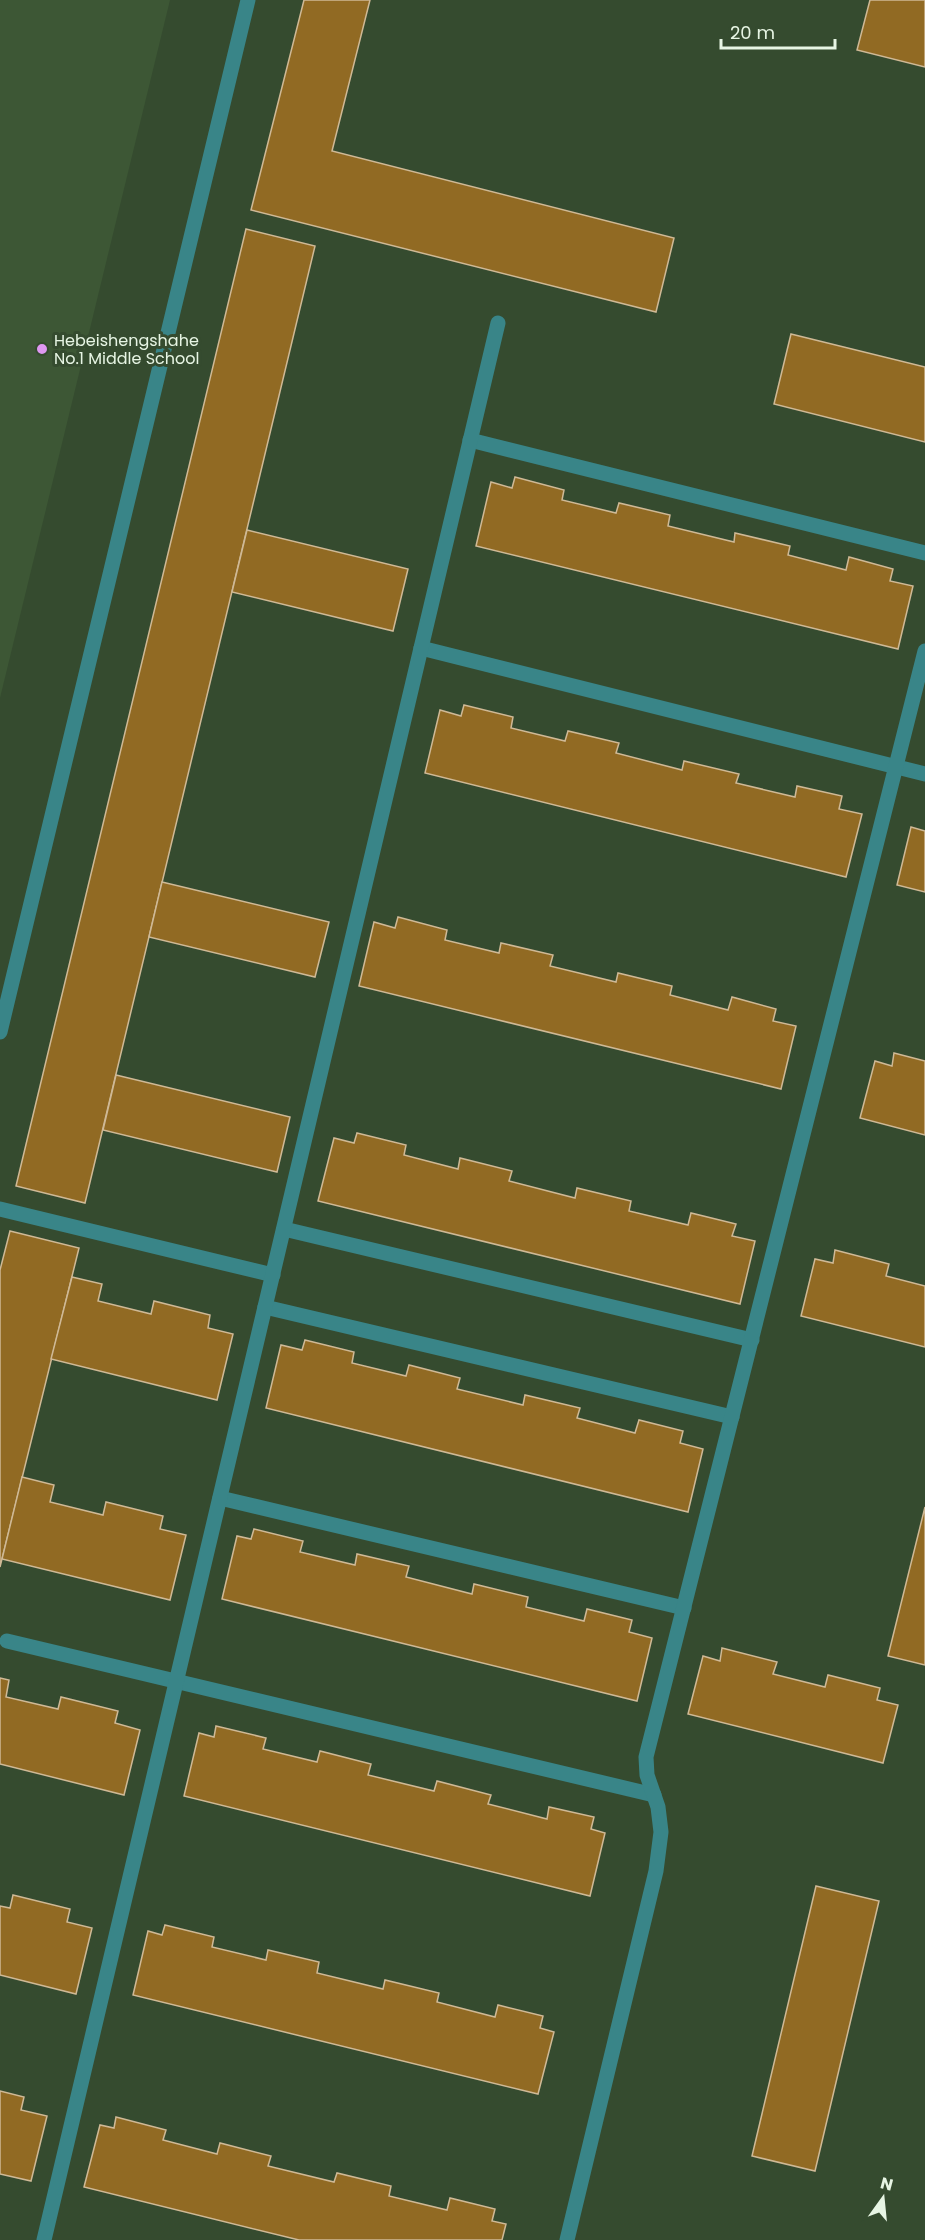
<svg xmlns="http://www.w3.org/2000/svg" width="925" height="2240" viewBox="0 0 925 2240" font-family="Poppins,sans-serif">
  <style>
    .built { fill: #3d5735 }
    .building { fill: #916a23; stroke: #cfb996; stroke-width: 1.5 }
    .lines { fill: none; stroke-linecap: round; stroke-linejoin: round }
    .minor { stroke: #398588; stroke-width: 15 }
    .poi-dot { fill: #df98f1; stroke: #354b2f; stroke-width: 2 }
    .labels { text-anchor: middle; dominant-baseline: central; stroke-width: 6; stroke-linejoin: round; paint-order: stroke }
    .poi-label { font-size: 16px; fill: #e7f5e4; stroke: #354b2f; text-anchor: start }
  </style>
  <rect width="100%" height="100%" fill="#354b2f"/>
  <!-- built -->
  <path class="built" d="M 0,0 L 170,0 L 0,698 Z"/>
  <!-- building -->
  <g class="building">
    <path d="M 304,0 L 370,0 L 332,151 L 674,238 L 656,312 L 251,210 Z"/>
    <path d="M 870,0 L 925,0 L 925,67 L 857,50 Z"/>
    <path d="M 246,229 L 315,246 L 85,1203 L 16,1186 Z"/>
    <path d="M 791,334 L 925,367 L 925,442 L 774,404 Z"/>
    <path d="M 515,477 L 564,490 L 562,500 L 616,513 L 619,503 L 670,515 L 668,526 L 734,542 L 735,533 L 790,546 L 788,555 L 846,570 L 849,557 L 893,569 L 890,581 L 913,586 L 898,649 L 476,546 L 491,482 L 512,488 Z"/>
    <path d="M 247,530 L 408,569 L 393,631 L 232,592 Z"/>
    <path d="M 464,705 L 513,717 L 511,728 L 565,741 L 568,731 L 619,743 L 616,753 L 682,770 L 684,761 L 739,774 L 736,783 L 795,797 L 797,786 L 842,796 L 839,809 L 862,814 L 846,877 L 425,773 L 440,710 L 461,716 Z"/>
    <path d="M 911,827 L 925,831 L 925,892 L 897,885 Z"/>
    <path d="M 162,882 L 329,922 L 315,977 L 149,937 Z"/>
    <path d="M 398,917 L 447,930 L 445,940 L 499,953 L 501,943 L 553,955 L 550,966 L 616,982 L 618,973 L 672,986 L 670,995 L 728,1010 L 732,997 L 776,1009 L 773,1021 L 796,1026 L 781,1089 L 359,986 L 374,922 L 395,928 Z"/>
    <path d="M 894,1053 L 925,1061 L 925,1135 L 860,1118 L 875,1061 L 892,1066 Z"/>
    <path d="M 116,1075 L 290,1117 L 277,1172 L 103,1130 Z"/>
    <path d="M 357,1133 L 406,1145 L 404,1155 L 458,1169 L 460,1158 L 512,1171 L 509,1181 L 575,1198 L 577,1188 L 631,1201 L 629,1211 L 688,1225 L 691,1213 L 736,1224 L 732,1236 L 755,1241 L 740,1304 L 318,1201 L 334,1138 L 354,1143 Z"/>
    <path d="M 10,1231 L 79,1248 L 0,1567 L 0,1270 Z"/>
    <path d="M 835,1250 L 889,1264 L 886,1276 L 925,1286 L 925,1347 L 801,1316 L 815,1259 L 833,1263 Z"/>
    <path d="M 72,1277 L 102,1284 L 98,1301 L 151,1314 L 154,1301 L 210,1315 L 208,1328 L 233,1334 L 217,1400 L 51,1359 Z"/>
    <path d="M 305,1340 L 354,1352 L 352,1363 L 406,1376 L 409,1365 L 460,1378 L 457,1389 L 523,1405 L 525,1395 L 580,1408 L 577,1418 L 635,1433 L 639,1420 L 683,1431 L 680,1443 L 703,1449 L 688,1512 L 266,1408 L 281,1345 L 302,1350 Z"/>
    <path d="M 22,1477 L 54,1485 L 50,1502 L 103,1515 L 106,1502 L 163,1516 L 160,1529 L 186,1535 L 170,1600 L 2,1559 Z"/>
    <path d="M 925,1507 L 925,1665 L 888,1656 Z"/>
    <path d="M 254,1529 L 303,1541 L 300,1552 L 355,1565 L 357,1554 L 409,1566 L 406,1577 L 472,1594 L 474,1584 L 528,1597 L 526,1607 L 584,1621 L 587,1609 L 632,1620 L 629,1632 L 652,1638 L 637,1701 L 222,1599 L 237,1536 L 251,1539 Z"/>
    <path d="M 722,1648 L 777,1662 L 773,1674 L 825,1687 L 828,1675 L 880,1688 L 877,1700 L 898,1705 L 883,1763 L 688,1714 L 703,1656 L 720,1661 Z"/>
    <path d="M 0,1678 L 9,1680 L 6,1697 L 58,1709 L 61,1697 L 118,1711 L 115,1723 L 140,1730 L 124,1795 L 0,1764 Z"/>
    <path d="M 216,1726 L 266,1738 L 263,1749 L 317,1762 L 320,1751 L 371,1764 L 368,1775 L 434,1791 L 437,1781 L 491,1795 L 488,1804 L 547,1819 L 549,1807 L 594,1817 L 591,1829 L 605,1833 L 590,1896 L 184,1796 L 199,1733 L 214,1737 Z"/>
    <path d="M 816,1886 L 879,1901 L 815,2171 L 752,2156 Z"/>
    <path d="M 13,1895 L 70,1909 L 67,1922 L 92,1928 L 76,1994 L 0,1975 L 0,1906 L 10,1908 Z"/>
    <path d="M 165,1925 L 214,1937 L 212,1947 L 266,1960 L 268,1950 L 319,1962 L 317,1973 L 383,1989 L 385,1980 L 439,1993 L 437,2002 L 495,2017 L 498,2005 L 543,2016 L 540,2028 L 554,2032 L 538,2094 L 133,1995 L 148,1931 L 162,1935 Z"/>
    <path d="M 0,2091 L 24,2097 L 21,2110 L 47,2116 L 31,2181 L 0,2174 Z"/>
    <path d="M 116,2117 L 166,2130 L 163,2140 L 217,2154 L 220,2143 L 271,2156 L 268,2166 L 334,2182 L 337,2173 L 391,2186 L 389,2196 L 447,2210 L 450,2198 L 495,2209 L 492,2221 L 506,2224 L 502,2240 L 299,2240 L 84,2187 L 100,2125 L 114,2128 Z"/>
  </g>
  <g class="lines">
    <!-- minor -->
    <g class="minor">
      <path d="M 470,440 L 925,553"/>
      <path d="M 421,648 L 925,774"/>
      <path d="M 0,1032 L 248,0"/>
      <path d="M 0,1209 L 273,1275"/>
      <path d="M 284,1229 L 752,1340"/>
      <path d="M 265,1307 L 732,1417"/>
      <path d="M 220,1498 L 684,1608"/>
      <path d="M 7,1641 L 654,1795"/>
      <path d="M 44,2240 L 498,323"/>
      <path d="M 567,2240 L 656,1871 L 661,1832 L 658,1807 L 647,1775 L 646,1757 L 925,651"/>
    </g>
  </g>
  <!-- markers -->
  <circle class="poi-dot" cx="42" cy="349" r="6"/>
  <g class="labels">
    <!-- poi labels -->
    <g class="poi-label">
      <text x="54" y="340">Hebeishengshahe<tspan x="54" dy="18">No.1 Middle School</tspan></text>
    </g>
  </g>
  <!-- north arrow -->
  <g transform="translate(883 2198) rotate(15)" stroke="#354b2f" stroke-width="4.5" paint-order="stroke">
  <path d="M0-4.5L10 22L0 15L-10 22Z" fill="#e7f5e4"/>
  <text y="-9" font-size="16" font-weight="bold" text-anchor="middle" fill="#e7f5e4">N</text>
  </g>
  <!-- scale -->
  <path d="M721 39v9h114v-9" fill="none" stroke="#e7f5e4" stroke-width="3"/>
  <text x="730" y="39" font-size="18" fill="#e7f5e4" stroke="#354b2f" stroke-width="4.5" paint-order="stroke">20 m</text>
</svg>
